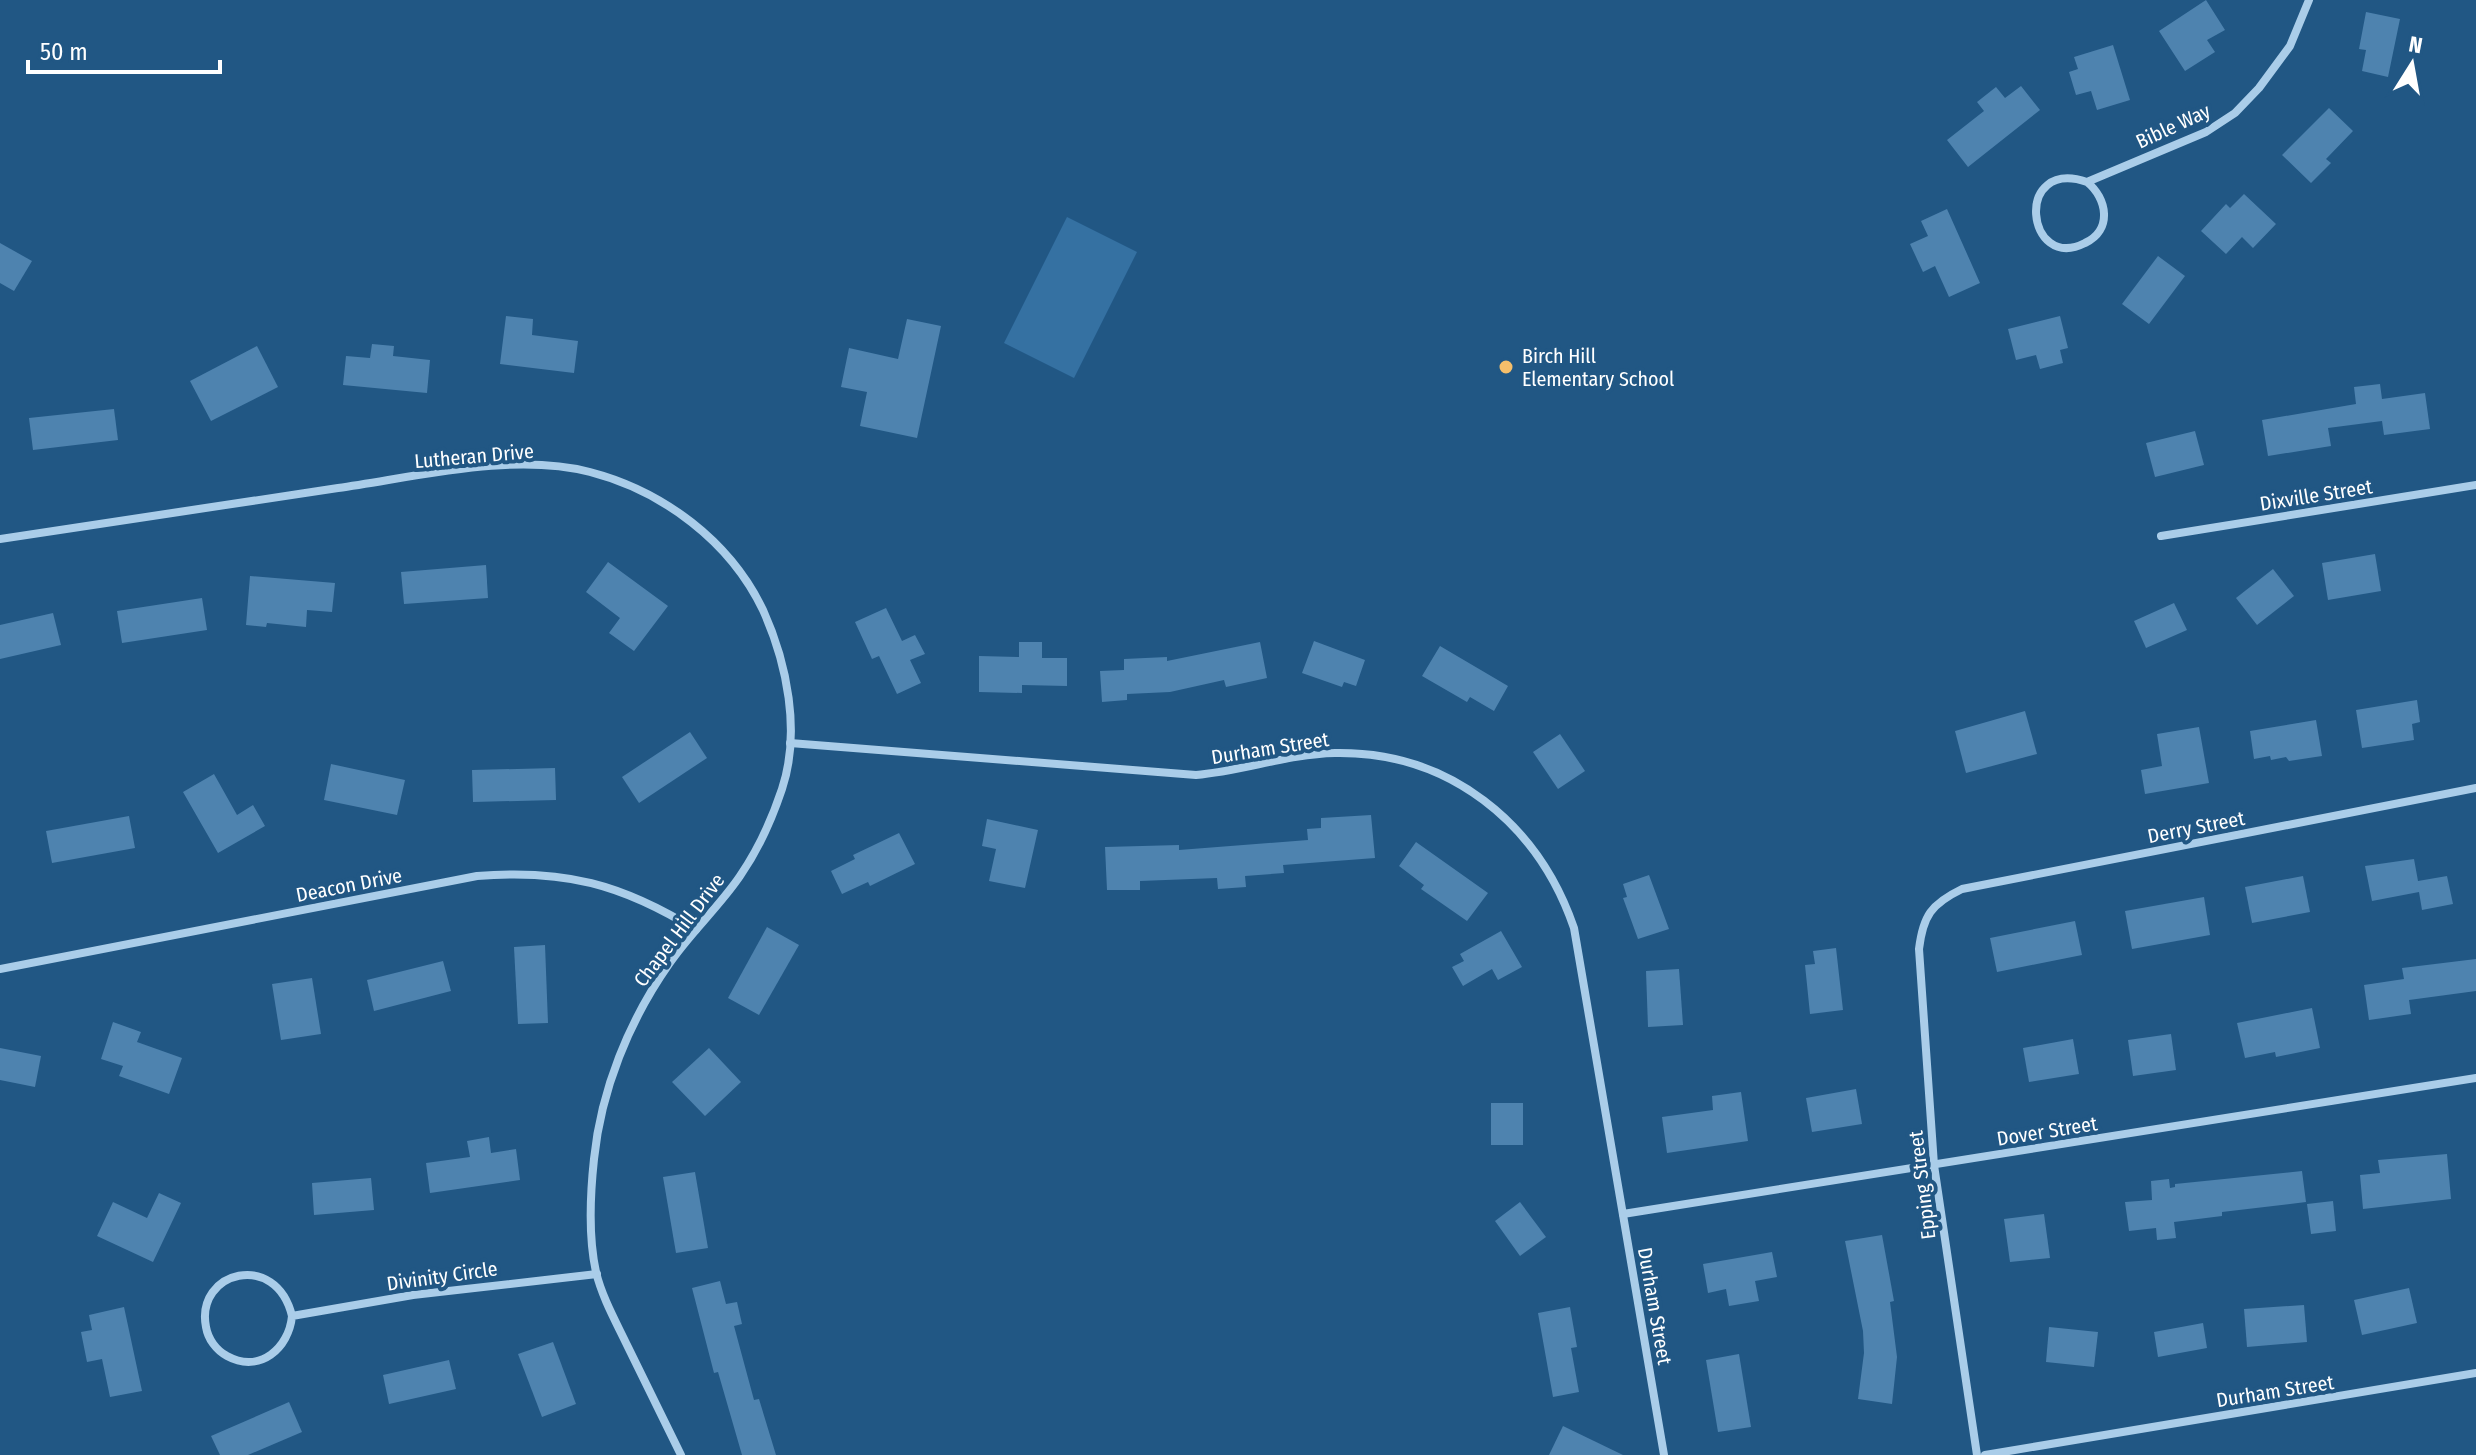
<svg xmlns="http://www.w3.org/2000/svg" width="2476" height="1455" viewBox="0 0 2476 1455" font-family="'Fira Sans Condensed',sans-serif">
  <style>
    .green { fill: #3571a2 }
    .building { fill: #4e83af }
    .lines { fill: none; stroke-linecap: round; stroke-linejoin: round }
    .street { stroke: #aacde9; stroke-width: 8 }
    .poi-dot { fill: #f5bf6b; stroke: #215784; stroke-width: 3 }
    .labels { text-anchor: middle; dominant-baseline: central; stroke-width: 8; stroke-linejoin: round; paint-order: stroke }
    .street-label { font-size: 20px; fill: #fff; stroke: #215784 }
    .poi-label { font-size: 20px; fill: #fff; stroke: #215784; text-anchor: start }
  </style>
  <rect width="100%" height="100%" fill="#215784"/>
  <!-- green -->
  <path class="green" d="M 1067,217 L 1137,252 L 1074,378 L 1004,343 Z"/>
  <!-- building -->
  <g class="building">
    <path d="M 2206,0 L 2225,30 L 2207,40 L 2215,52 L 2185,71 L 2159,31 Z"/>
    <path d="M 2366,12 L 2400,19 L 2388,77 L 2362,71 L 2366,50 L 2359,49 Z"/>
    <path d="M 2113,45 L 2130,100 L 2097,110 L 2091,91 L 2076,95 L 2069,72 L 2078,69 L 2074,57 Z"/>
    <path d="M 2021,86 L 2040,110 L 1968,167 L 1947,140 L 1984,111 L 1977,102 L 1996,87 L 2005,98 Z"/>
    <path d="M 2329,108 L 2353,131 L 2326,159 L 2331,163 L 2311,183 L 2282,155 Z"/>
    <path d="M 2244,194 L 2276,224 L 2253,248 L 2242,237 L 2226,254 L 2201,231 L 2226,204 L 2230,208 Z"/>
    <path d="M 1947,209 L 1980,283 L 1949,297 L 1935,266 L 1923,272 L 1910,244 L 1928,236 L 1921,221 Z"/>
    <path d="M 0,243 L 32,261 L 14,291 L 0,283 Z"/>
    <path d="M 2158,256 L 2185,276 L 2149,324 L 2122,304 Z"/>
    <path d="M 506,316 L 533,319 L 532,335 L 578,341 L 574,373 L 500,364 Z"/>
    <path d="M 2060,316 L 2068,348 L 2060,350 L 2063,363 L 2040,369 L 2036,355 L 2016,360 L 2008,329 Z"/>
    <path d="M 907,319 L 941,326 L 917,438 L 860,426 L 867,392 L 841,387 L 849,348 L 898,359 Z"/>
    <path d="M 372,344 L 394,346 L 393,356 L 430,360 L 427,393 L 343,385 L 346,356 L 370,358 Z"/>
    <path d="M 257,346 L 278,387 L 211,421 L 190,381 Z"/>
    <path d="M 2380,384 L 2382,399 L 2425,393 L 2430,429 L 2384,435 L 2382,421 L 2328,428 L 2331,446 L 2268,456 L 2262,420 L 2356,404 L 2354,387 Z"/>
    <path d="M 114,409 L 118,440 L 33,450 L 29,418 Z"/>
    <path d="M 2195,431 L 2204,465 L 2155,477 L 2146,443 Z"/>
    <path d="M 2375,554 L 2381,591 L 2328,600 L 2322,563 Z"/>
    <path d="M 608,562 L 668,606 L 634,651 L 609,633 L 620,618 L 586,592 Z"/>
    <path d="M 486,565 L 488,598 L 404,604 L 401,572 Z"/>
    <path d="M 2273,569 L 2294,596 L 2257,625 L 2236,598 Z"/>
    <path d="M 250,576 L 335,583 L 332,612 L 307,610 L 306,627 L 267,623 L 266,627 L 246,625 Z"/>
    <path d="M 202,598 L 207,630 L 122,643 L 117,611 Z"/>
    <path d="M 2174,603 L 2187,630 L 2146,648 L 2134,621 Z"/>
    <path d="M 886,608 L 902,641 L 915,635 L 925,654 L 910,660 L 921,683 L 897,694 L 879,656 L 872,659 L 855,622 Z"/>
    <path d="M 53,613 L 61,645 L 0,659 L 0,625 Z"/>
    <path d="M 1314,641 L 1365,660 L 1356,686 L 1344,682 L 1342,687 L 1302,673 Z"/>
    <path d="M 1019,642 L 1042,642 L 1042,658 L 1067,658 L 1067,686 L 1022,685 L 1022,693 L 979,692 L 979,656 L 1019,657 Z"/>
    <path d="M 1260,642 L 1267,678 L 1226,687 L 1224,680 L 1170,692 L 1127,694 L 1127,700 L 1102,702 L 1100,671 L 1124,670 L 1124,659 L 1167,657 L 1167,661 Z"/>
    <path d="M 1440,646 L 1508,686 L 1494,711 L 1470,697 L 1467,702 L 1422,676 Z"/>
    <path d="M 2417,700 L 2420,722 L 2412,724 L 2414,740 L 2362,748 L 2356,710 Z"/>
    <path d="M 2025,711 L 2037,754 L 1966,773 L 1955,731 Z"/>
    <path d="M 2316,720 L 2322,756 L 2289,761 L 2286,757 L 2271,760 L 2270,756 L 2254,759 L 2250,731 Z"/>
    <path d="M 2199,727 L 2209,783 L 2145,794 L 2141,770 L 2162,766 L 2157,734 Z"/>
    <path d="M 690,732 L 707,758 L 639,803 L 622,777 Z"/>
    <path d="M 1560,734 L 1585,771 L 1558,789 L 1533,752 Z"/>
    <path d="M 331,764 L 405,780 L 397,815 L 324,800 Z"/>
    <path d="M 555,768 L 556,800 L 473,802 L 472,770 Z"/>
    <path d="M 214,774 L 237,815 L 253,805 L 265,826 L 218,853 L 183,792 Z"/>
    <path d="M 1371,815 L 1375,858 L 1283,865 L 1284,873 L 1245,876 L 1246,887 L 1218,889 L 1217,878 L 1140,881 L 1140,890 L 1107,890 L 1105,847 L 1179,845 L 1179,850 L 1308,840 L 1307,829 L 1321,828 L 1321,818 Z"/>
    <path d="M 129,816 L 135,848 L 52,863 L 46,831 Z"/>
    <path d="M 987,819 L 1038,830 L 1025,888 L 989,881 L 996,849 L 982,846 Z"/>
    <path d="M 899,833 L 915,864 L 870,886 L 868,882 L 842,894 L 831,871 L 855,859 L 853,855 Z"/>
    <path d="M 1416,842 L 1488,893 L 1467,921 L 1421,889 L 1424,885 L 1399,866 Z"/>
    <path d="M 2414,859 L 2418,881 L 2447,876 L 2453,904 L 2422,910 L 2419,892 L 2372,901 L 2365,866 Z"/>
    <path d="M 1649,875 L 1669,929 L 1638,939 L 1623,898 L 1627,897 L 1623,884 Z"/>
    <path d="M 2303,876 L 2310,912 L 2252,923 L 2245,887 Z"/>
    <path d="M 2204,897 L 2210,935 L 2132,949 L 2125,911 Z"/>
    <path d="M 2075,921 L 2082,955 L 1997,972 L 1990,938 Z"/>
    <path d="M 767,927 L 799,945 L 759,1015 L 728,998 Z"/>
    <path d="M 1501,931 L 1522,967 L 1498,980 L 1492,969 L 1463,986 L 1452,967 L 1464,961 L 1460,954 Z"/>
    <path d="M 545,945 L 548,1023 L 518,1024 L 514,947 Z"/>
    <path d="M 1836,948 L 1843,1010 L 1810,1014 L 1805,965 L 1815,964 L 1813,951 Z"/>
    <path d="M 2476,959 L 2476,991 L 2409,1000 L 2411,1014 L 2369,1020 L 2364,985 L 2404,979 L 2402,968 Z"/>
    <path d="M 443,961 L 451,991 L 374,1011 L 367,980 Z"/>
    <path d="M 1679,969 L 1683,1025 L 1648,1027 L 1646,971 Z"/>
    <path d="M 312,978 L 321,1034 L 281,1040 L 272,984 Z"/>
    <path d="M 2312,1008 L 2320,1048 L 2276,1057 L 2275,1052 L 2245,1058 L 2237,1023 Z"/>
    <path d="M 113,1022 L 141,1032 L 137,1042 L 182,1058 L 169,1094 L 119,1076 L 123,1066 L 101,1059 Z"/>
    <path d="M 2171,1034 L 2176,1070 L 2133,1076 L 2128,1040 Z"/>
    <path d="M 2073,1039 L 2079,1074 L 2029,1082 L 2023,1048 Z"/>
    <path d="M 0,1048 L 41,1056 L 35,1087 L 0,1080 Z"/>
    <path d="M 709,1048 L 741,1082 L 705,1116 L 672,1082 Z"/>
    <path d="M 1856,1089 L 1862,1124 L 1812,1132 L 1806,1098 Z"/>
    <path d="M 1741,1092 L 1748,1141 L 1667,1153 L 1662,1117 L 1713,1110 L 1712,1096 Z"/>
    <rect x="1491" y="1103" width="32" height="42"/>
    <path d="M 489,1137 L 491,1153 L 516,1149 L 520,1180 L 430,1193 L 426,1163 L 470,1157 L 467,1141 Z"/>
    <path d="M 2447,1154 L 2451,1199 L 2363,1209 L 2360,1175 L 2380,1173 L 2378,1160 Z"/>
    <path d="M 2302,1171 L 2306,1202 L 2222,1212 L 2222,1216 L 2174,1222 L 2176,1238 L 2157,1240 L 2156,1228 L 2129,1231 L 2125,1202 L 2152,1200 L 2151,1181 L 2169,1179 L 2170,1188 L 2175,1187 L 2175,1184 Z"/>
    <path d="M 695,1172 L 708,1248 L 676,1253 L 663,1177 Z"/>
    <path d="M 371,1178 L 374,1210 L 314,1215 L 312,1183 Z"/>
    <path d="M 159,1193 L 181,1203 L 153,1262 L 97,1236 L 113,1202 L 147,1218 Z"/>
    <path d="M 2333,1201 L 2336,1231 L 2311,1234 L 2307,1204 Z"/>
    <path d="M 1520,1202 L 1546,1237 L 1520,1256 L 1495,1221 Z"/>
    <path d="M 2044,1214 L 2050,1258 L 2010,1262 L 2004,1219 Z"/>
    <path d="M 1882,1235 L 1894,1301 L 1890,1302 L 1897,1357 L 1892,1404 L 1858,1399 L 1864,1353 L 1863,1331 L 1845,1241 Z"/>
    <path d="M 1772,1252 L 1777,1277 L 1755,1281 L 1759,1301 L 1729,1306 L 1726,1289 L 1708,1293 L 1703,1264 Z"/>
    <path d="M 720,1281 L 726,1304 L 737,1302 L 742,1324 L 734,1326 L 754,1400 L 759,1399 L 776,1455 L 742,1455 L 718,1372 L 714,1373 L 692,1288 Z"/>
    <path d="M 2409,1288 L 2417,1323 L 2362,1335 L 2354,1300 Z"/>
    <path d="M 2304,1305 L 2307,1342 L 2247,1347 L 2244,1309 Z"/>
    <path d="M 124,1307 L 142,1391 L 110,1397 L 102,1359 L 87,1362 L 81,1332 L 92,1330 L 89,1315 Z"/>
    <path d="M 1570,1307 L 1577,1347 L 1571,1348 L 1579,1392 L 1553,1397 L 1538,1313 Z"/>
    <path d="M 2203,1323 L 2207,1348 L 2158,1357 L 2154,1332 Z"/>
    <path d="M 2049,1327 L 2098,1332 L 2094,1367 L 2046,1362 Z"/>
    <path d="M 553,1342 L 576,1404 L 542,1417 L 518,1354 Z"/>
    <path d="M 1739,1354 L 1751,1427 L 1718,1432 L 1706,1360 Z"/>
    <path d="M 449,1360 L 456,1389 L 389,1404 L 383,1375 Z"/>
    <path d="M 289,1402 L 302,1432 L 248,1455 L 220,1455 L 211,1436 Z"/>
    <path d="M 1563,1426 L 1623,1455 L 1549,1455 Z"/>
  </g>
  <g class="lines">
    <!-- street -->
    <g class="street">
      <path d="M 2087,182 C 2107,198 2113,230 2085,243 C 2026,273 2013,157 2087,182 L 2206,132 L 2235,113 L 2259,88 L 2290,46 L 2309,0"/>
      <path d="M 2161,536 L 2476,485"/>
      <path d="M 0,539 C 113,522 225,505 338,488 C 416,477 513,452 590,472 C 663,491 730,541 763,610 C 787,663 801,732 782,789 C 772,819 758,850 740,876 C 719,907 690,933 669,964 C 629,1021 601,1090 594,1159 C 590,1196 588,1236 596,1272 C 602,1297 616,1322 627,1345 C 645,1381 663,1418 681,1455"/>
      <path d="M 790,743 L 1196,775 C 1243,771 1288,754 1335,753 C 1449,751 1538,823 1574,928 L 1664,1455"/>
      <path d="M 0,969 L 477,876 C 564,869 622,884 696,930"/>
      <path d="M 1623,1214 L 2476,1078"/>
      <path d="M 292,1316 C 289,1348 260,1374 227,1356 C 216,1350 208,1339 206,1327 C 195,1271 276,1250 292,1316 L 413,1295 L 597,1274"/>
      <path d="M 1977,1455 L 1934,1165 L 1919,949 C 1923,916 1931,904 1962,889 L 2476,788"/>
      <path d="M 1985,1455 L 2476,1373"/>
    </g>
  </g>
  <!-- markers -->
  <circle class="poi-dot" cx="1506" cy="367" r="8"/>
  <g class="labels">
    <!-- street labels -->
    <g class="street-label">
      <text transform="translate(2173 126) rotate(-25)">Bible Way</text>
      <text transform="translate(474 456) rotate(-5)">Lutheran Drive</text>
      <text transform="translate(2316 495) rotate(-9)">Dixville Street</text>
      <text transform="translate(1270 748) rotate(-9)">Durham Street</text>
      <text transform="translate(2196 827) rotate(-11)">Derry Street</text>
      <text transform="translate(349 885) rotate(-11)">Deacon Drive</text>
      <text transform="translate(679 930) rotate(-53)">Chapel Hill Drive</text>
      <text transform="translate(2047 1131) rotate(-9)">Dover Street</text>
      <text transform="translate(1922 1185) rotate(-97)">Epping Street</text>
      <text transform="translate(442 1276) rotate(-8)">Divinity Circle</text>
      <text transform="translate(1655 1306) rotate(80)">Durham Street</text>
      <text transform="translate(2275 1391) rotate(-9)">Durham Street</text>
    </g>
    <!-- poi labels -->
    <g class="poi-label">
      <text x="1522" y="356">Birch Hill<tspan x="1522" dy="23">Elementary School</tspan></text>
    </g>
  </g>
  <!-- north arrow -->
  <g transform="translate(2412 64) rotate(11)" stroke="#215784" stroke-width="6" paint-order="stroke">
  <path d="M0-6L14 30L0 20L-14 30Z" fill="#ffffff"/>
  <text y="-12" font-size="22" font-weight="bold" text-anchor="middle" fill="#ffffff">N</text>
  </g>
  <!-- scale -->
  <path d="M28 60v12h192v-12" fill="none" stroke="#ffffff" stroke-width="4"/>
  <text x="40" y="60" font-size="24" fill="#ffffff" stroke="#215784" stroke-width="6" paint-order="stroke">50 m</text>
</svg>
